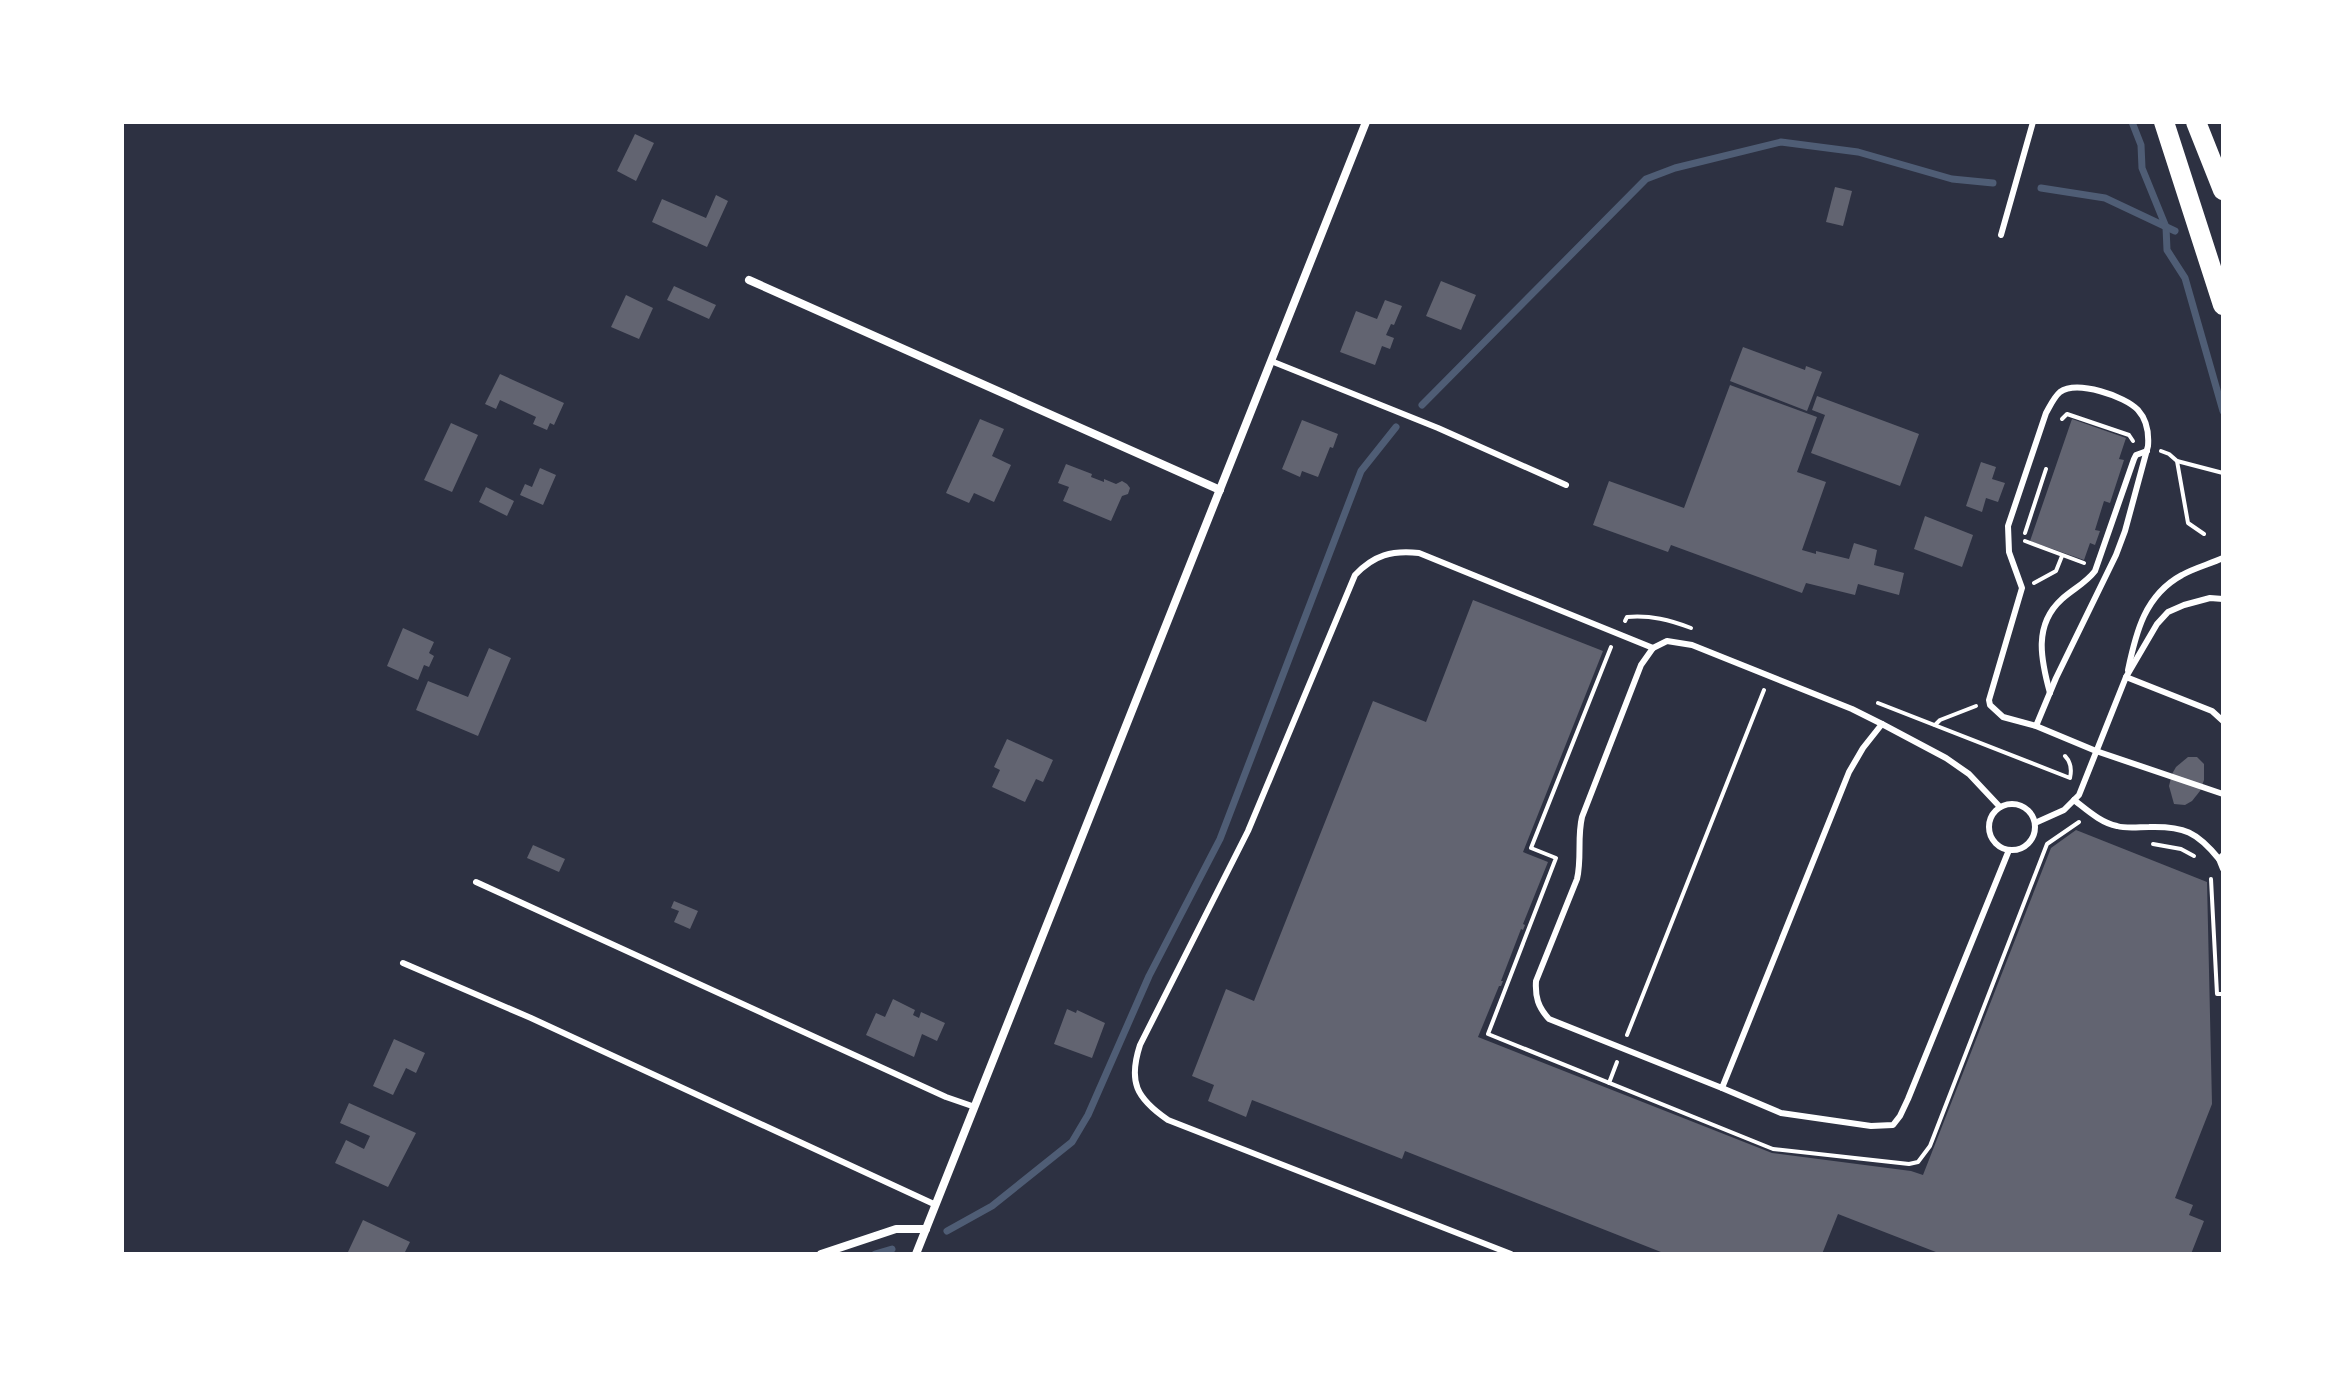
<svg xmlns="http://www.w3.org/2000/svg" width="2345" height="1376" viewBox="0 0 2345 1376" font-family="'Space Grotesk',sans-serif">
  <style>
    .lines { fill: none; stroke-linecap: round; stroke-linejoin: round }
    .stream { stroke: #4f5d75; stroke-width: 7 }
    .building { fill: #626471 }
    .path { stroke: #fff; stroke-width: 4 }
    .service { stroke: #fff; stroke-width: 6 }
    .minor { stroke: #fff; stroke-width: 8 }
    .primary { stroke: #fff; stroke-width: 20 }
  </style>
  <rect width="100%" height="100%" fill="#2d3142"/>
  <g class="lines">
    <!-- stream -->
    <g class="stream">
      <path d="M 2132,122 L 2141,145 L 2142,168 L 2166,227 L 2167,250 L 2185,278 L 2223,411"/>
      <path d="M 2041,188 L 2105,198 L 2175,231"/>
      <path d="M 1422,405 L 1646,179 L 1675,168 L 1781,142 L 1858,152 L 1952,179 L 1993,183"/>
      <path d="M 947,1231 L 992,1206 L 1072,1142 L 1088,1115 L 1149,976 L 1220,839 L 1361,471 L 1396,427"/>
      <path d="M 875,1254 L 892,1249"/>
    </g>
  </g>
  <!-- building -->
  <g class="building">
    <path d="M 635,134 L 654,143 L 636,181 L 617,171 Z"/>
    <path d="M 1835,187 L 1852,191 L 1843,226 L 1826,222 Z"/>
    <path d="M 716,195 L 728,201 L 707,247 L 652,222 L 662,199 L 706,218 Z"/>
    <path d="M 1441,281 L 1476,295 L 1461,330 L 1426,316 Z"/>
    <path d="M 674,286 L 716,305 L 709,319 L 667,300 Z"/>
    <path d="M 626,295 L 653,308 L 639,339 L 611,327 Z"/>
    <path d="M 1385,300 L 1402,306 L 1394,325 L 1391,324 L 1386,335 L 1394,338 L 1390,349 L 1382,346 L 1375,365 L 1340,352 L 1356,311 L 1377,319 Z"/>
    <path d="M 1743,347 L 1805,370 L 1806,366 L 1822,372 L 1807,411 L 1730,381 Z"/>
    <path d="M 500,374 L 564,403 L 554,425 L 550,423 L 547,430 L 533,424 L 536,417 L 500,400 L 496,409 L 485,404 Z"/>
    <path d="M 1730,385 L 1817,417 L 1797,472 L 1826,482 L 1802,550 L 1816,554 L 1816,551 L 1849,559 L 1854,543 L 1877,550 L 1874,565 L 1904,573 L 1899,595 L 1858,584 L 1855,595 L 1806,583 L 1802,593 L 1671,545 L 1668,552 L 1593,525 L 1609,481 L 1684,508 Z"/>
    <path d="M 1817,396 L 1919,434 L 1900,486 L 1811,453 L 1825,415 L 1812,410 Z"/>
    <path d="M 980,419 L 1004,429 L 992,456 L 1011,465 L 994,502 L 974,493 L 969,503 L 946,493 Z"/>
    <path d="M 2072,419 L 2126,438 L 2119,459 L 2124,460 L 2110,503 L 2104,501 L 2095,530 L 2100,531 L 2095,545 L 2090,543 L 2084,560 L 2030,541 Z"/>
    <path d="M 1302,420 L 1338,434 L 1333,448 L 1330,447 L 1318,477 L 1302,471 L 1300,477 L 1282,469 Z"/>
    <path d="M 451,423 L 478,435 L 452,492 L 424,480 Z"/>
    <path d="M 1981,462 L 1996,467 L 1992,479 L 2005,483 L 1998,502 L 1986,498 L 1982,512 L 1966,506 Z"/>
    <path d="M 1066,464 L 1092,474 L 1091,477 L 1104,482 L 1104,479 L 1116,484 L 1122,481 L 1127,484 L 1130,488 L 1128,494 L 1122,496 L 1111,521 L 1063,501 L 1069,487 L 1058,483 Z"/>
    <path d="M 540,468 L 556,475 L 543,505 L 520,495 L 525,484 L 532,487 Z"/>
    <path d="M 486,487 L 514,501 L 507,516 L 479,502 Z"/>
    <path d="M 1925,516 L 1973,535 L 1962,567 L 1914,549 Z"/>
    <path d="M 1473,600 L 1603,651 L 1523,852 L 1548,862 L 1523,924 L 1525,925 L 1523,930 L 1521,929 L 1501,981 L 1503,981 L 1501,986 L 1499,986 L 1478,1037 L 1772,1153 L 1911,1171 L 1923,1175 L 2051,848 L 2076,830 L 2207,882 L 2212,1104 L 2175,1198 L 2193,1205 L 2189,1215 L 2204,1221 L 2191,1254 L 1941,1254 L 1838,1214 L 1822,1254 L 1666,1254 L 1405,1151 L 1402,1159 L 1252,1100 L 1246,1117 L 1208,1101 L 1214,1085 L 1192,1076 L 1226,989 L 1254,1001 L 1373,701 L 1426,722 Z"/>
    <path d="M 403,628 L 434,642 L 429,653 L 434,656 L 429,667 L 424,665 L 418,680 L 387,666 Z"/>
    <path d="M 489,648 L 511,658 L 478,736 L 416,710 L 428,681 L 468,697 Z"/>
    <path d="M 1007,739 L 1053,760 L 1043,782 L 1036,779 L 1025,802 L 992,787 L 1000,770 L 994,767 Z"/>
    <path d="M 2188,757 L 2197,757 L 2204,764 L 2204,780 L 2200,791 L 2192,801 L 2185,805 L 2174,804 L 2169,786 L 2172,774 L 2176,767 Z"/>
    <path d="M 533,845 L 565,859 L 559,872 L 527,858 Z"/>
    <path d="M 674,901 L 698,911 L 690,929 L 674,922 L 679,911 L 671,908 Z"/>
    <path d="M 893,999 L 915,1010 L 913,1015 L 919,1018 L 921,1012 L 945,1023 L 937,1041 L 922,1034 L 914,1057 L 866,1035 L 876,1013 L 885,1017 Z"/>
    <path d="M 1067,1009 L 1076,1013 L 1077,1010 L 1105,1023 L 1092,1058 L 1054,1044 Z"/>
    <path d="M 394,1039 L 425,1053 L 416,1073 L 406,1068 L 393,1095 L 373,1086 Z"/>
    <path d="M 349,1103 L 416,1133 L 388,1187 L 335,1163 L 346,1140 L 364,1149 L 370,1136 L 340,1123 Z"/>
    <path d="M 363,1220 L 410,1242 L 404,1254 L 347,1254 Z"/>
  </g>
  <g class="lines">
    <!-- path -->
    <g class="path">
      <path d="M 2062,419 L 2067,414 L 2129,435 L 2133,441"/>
      <path d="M 2161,451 L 2169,454 L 2177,461 L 2188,523 L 2204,534"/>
      <path d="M 2177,461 L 2223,473"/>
      <path d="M 2025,533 L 2046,469"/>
      <path d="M 2025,541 L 2084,563"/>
      <path d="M 2034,583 L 2056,571 L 2062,556"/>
      <path d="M 1625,621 L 1627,617 C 1651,615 1670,620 1691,628"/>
      <path d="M 1611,647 L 1531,848 L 1556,858 L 1488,1034 L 1773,1149 L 1909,1164 L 1918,1162 L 1930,1146 L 2047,844 L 2079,822"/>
      <path d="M 1878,703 L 2070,778 C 2072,769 2071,762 2065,756"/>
      <path d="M 1935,725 L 1940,720 L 1976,706"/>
      <path d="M 2153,844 L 2181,849 L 2194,856"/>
      <path d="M 2211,879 L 2217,994 L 2223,994"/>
      <path d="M 1627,1035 L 1764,690"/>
      <path d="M 1609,1083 L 1617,1062"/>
    </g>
    <!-- service -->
    <g class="service">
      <path d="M 2001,235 L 2033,122"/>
      <path d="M 1271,361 L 1438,428 L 1566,485"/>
      <path d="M 1667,641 L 1692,645 L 1852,709 L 1882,724 L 1863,748 L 1849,772 L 1722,1088 L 1549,1019 C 1538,1007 1535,997 1536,981 L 1577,879 C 1582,858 1577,838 1582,817 L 1641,665 L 1653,648 Z"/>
      <path d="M 2128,670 C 2136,632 2145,595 2182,575 C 2194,568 2210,564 2223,558"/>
      <path d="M 2126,677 L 2212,711 L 2223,721"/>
      <path d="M 2050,693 C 2041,660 2033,625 2062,599 C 2073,589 2086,583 2095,571 L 2134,459 L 2136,455 L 2147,451"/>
      <path d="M 1882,724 L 1946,758 L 1969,774 L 2000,807"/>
      <path d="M 2036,726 L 2056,678 L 2116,555 L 2125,531 L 2148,446 C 2149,433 2147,420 2138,410 C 2125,396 2077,380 2060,392 C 2054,397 2050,406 2046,413 L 2008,526 L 2009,552 L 2022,588 L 1989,700 L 1990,705 L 2003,717 L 2036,726 L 2096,751 L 2223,794"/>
      <path d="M 2074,800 C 2087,810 2101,823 2117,826 C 2127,829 2139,827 2149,827 C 2184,826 2197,832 2219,859"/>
      <circle cx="2012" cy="827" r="23"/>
      <path d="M 2035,823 L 2064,810 L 2079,795 L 2126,677 L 2157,624 L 2168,612 L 2184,605 L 2210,598 L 2223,599"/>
      <path d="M 2223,855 L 2219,859 L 2223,869"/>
      <path d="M 476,882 L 946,1097 L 975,1107"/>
      <path d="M 403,963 L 531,1018 L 936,1205"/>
      <path d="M 1722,1088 L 1781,1113 L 1871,1126 L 1893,1125 L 1900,1116 L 1908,1099 L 2009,850"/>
      <path d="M 1511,1254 L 1168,1120 C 1136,1098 1128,1082 1140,1045 L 1248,831 L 1355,575 C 1374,555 1392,550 1419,553 L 1653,648"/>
    </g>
    <!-- minor -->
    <g class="minor">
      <path d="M 749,280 L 1220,490"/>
      <path d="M 821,1254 L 896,1229 L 926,1229"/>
      <path d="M 916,1254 L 1366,122"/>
    </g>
    <!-- primary -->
    <g class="primary">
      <path d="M 2164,122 L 2223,305"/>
      <path d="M 2196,122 L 2223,190"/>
    </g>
  </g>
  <!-- border -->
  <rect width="2345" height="1376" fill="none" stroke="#ffffff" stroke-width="248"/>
</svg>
